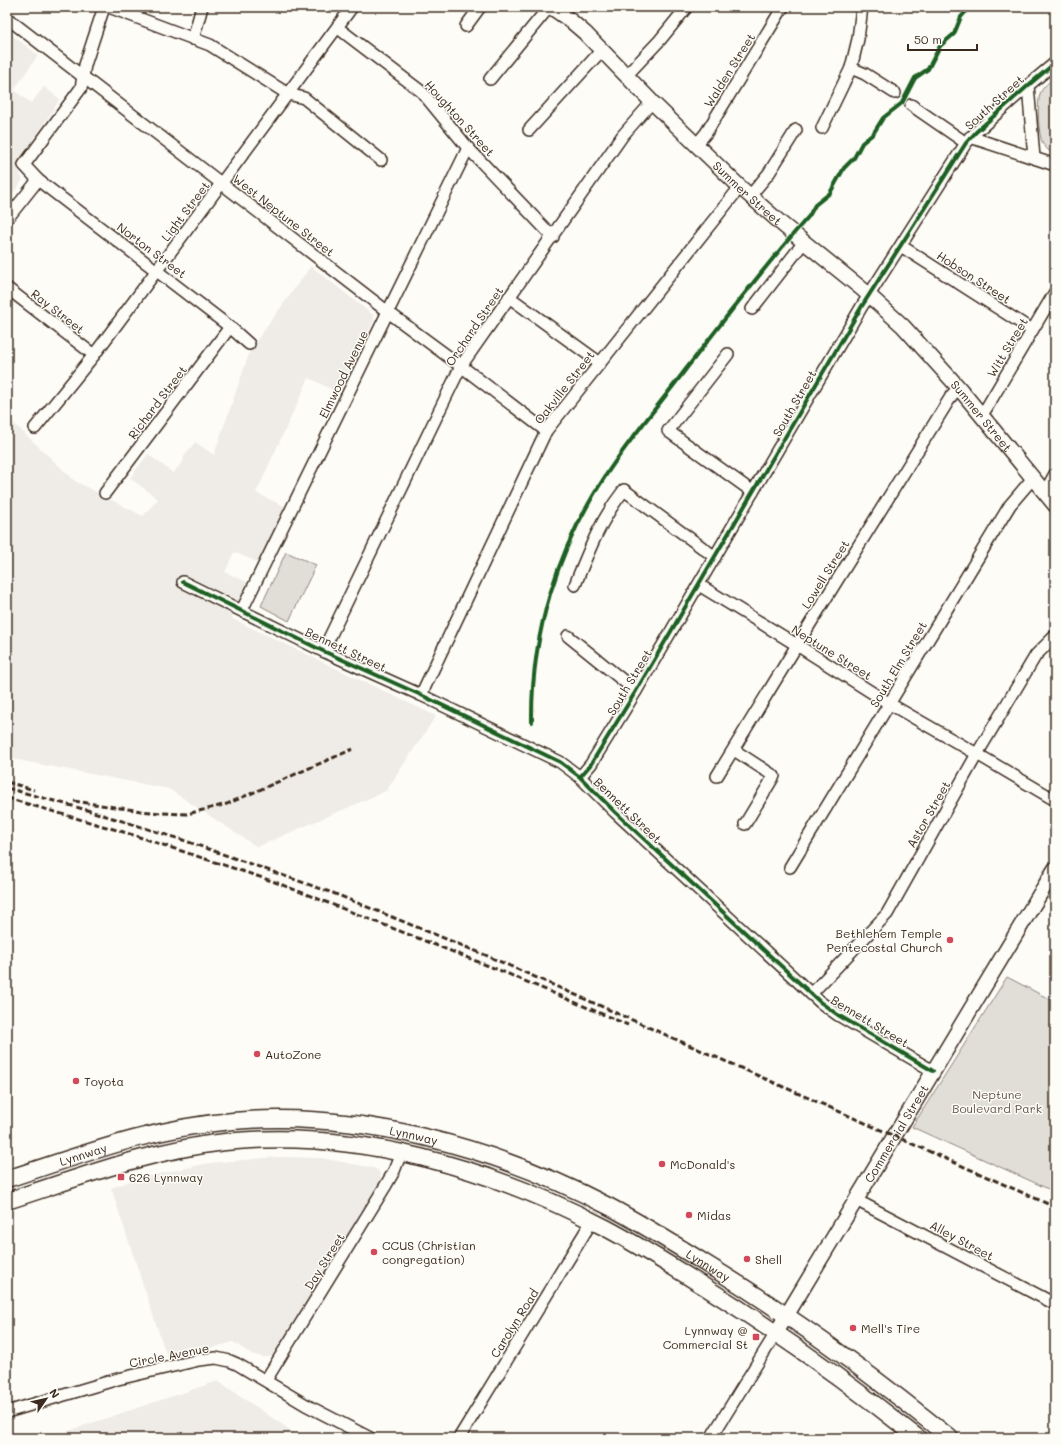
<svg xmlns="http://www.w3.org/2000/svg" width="1062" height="1445" viewBox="0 0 1062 1445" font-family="Mali,sans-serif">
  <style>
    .built { fill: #efece7 }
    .green { fill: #e1ded7; stroke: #8e847a }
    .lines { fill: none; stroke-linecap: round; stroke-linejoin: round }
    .minor-casing { stroke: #3b2a1e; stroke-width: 14 }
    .major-casing { stroke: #3b2a1e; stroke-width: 17 }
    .highway-casing { stroke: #3b2a1e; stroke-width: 19 }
    .minor { stroke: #fdfcf7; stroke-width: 11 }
    .major { stroke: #fdfcf7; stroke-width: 14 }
    .highway { stroke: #fdfcf7; stroke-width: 16 }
    .rail { stroke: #3b2a1e; stroke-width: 3; stroke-dasharray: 6 3; stroke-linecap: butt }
    .cycleway-casing { stroke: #fdfcf7; stroke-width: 6 }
    .cycleway { stroke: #1b5e20; stroke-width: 4 }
    .poi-dot { fill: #d1495b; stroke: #fdfcf7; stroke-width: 1.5 }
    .labels { text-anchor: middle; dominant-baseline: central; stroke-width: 3; stroke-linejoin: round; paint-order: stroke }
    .street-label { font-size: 12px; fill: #3b2a1e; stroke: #fdfcf7 }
    .poi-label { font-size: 12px; fill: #3b2a1e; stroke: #fdfcf7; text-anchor: start }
    .park-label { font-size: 12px; fill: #64574c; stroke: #fdfcf7 }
  </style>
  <rect width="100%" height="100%" fill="#fdfcf7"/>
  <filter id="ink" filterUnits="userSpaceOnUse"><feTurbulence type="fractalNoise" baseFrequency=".025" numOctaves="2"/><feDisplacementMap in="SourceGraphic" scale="8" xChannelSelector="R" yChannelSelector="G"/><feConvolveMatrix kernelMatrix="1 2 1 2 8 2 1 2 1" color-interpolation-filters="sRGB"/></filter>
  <g filter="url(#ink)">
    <!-- built -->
    <g class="built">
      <path d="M 7,31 L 38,55 L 14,90 L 31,103 L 44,87 L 60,99 L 17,166 L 23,180 L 7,201 Z"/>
      <path d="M 311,266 L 373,315 L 374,320 L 339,393 L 309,378 L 256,493 L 288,508 L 259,563 L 234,552 L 225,572 L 249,583 L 232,616 L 233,619 L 436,716 L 386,791 L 257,847 L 169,789 L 7,758 L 7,417 L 75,481 L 143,516 L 158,499 L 130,478 L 148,454 L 173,473 L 184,460 L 183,458 L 195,442 L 214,455 L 251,348 Z"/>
      <path d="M 278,1157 L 321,1158 L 374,1168 L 379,1171 L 382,1180 L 279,1350 L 270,1357 L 262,1357 L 251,1354 L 233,1342 L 168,1360 L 111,1188 L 140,1178 L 209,1163 Z"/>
      <path d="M 218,1381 L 302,1438 L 47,1438 Z"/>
    </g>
    <!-- green -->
    <g class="green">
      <path d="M 1052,79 L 1055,85 L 1055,153 C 1050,152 1046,149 1043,144 C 1038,135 1037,104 1040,94 C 1042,88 1047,84 1052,79 Z"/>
      <path d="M 286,552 L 316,565 L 289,621 L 261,606 Z"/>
      <path d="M 1007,977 L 1055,1002 L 1055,1192 L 912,1127 Z"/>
    </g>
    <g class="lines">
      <defs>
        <g id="minor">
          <path d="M 104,7 L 85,65 L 81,88 L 24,165 L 38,180 L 230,327 L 249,344"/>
          <path d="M 109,7 L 210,45 L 288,94 L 304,98 L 381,160"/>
          <path d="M 7,18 L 388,312 L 461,366 L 546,431"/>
          <path d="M 466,26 L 480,7"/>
          <path d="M 338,28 L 422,92 L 468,148 L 553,237"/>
          <path d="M 193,39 L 202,7"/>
          <path d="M 851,68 L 865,74 L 895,93"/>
          <path d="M 626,76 L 660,40 L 686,8"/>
          <path d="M 490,79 L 549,7"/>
          <path d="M 1028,85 L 1034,158"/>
          <path d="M 911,105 L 966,143"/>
          <path d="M 822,128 L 851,68 L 858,39 L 862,7"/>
          <path d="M 529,130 L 602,50"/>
          <path d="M 970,137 L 1055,165"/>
          <path d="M 696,145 L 706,133 L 783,7"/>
          <path d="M 750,196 L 769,173 L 796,130"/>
          <path d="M 7,219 L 38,180"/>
          <path d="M 901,246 L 1032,330"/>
          <path d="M 7,288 L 94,355"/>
          <path d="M 509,297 L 600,363"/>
          <path d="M 752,309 L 804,242"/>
          <path d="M 728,354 L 668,431 L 753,492"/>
          <path d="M 978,412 L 985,410 L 987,407 L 1055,292"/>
          <path d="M 35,428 L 94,355 L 352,7"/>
          <path d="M 1045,492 L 1055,474"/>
          <path d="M 105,493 L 230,327"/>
          <path d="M 183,582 L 323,651 L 421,695 L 560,762 L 580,777 L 615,812 L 820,1002 L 838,1015 L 933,1071"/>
          <path d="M 575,585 C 589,550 601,519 624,490 L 715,557"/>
          <path d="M 699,585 L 797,645 L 890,704 L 977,754 L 1055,800"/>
          <path d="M 242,610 L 468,148"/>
          <path d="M 568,636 L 636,691"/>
          <path d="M 323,651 L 461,366 L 623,135 L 652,102"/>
          <path d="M 421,695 L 546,431 L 740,187"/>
          <path d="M 734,750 L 774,776 L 745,824"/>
          <path d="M 717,776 L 797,645 L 952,395 L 959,388"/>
          <path d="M 580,777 L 591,764 L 636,691 L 862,306 L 966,143 L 976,132 L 1031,83 L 1055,63"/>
          <path d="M 790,867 L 1010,505 L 1033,478"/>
          <path d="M 811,994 L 887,914 L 977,754 L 1036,655 L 1055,636"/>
          <path d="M 856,1200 L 1055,1304"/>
          <path d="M 266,1380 L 386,1185 L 394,1171 L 401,1153"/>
          <path d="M 7,1412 L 118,1379 L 199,1360 L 216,1358 L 230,1361 L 237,1364 L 306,1405 L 370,1438"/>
          <path d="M 459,1438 L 592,1221"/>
          <path d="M 711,1438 L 776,1333"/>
        </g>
        <g id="major">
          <path id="s1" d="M 551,7 L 571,21 L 585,33 L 652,102 L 740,187 L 783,225 L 862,289 L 903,326 L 959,388 L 1055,505"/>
          <path id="s2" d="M 776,1333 L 1055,869"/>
        </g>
        <g id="highway">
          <path id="s3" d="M 7,1179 C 81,1155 155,1127 233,1121 C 362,1110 496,1148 610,1207 C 644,1225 676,1245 708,1265 C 793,1317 873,1375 950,1438"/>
          <path d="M 7,1201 C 78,1178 150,1150 225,1142 C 356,1128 490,1168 606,1228 C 640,1246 673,1267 705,1287 C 779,1333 850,1384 918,1438"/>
        </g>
      </defs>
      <!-- minor casing -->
      <use href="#minor" class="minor-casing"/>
      <!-- major casing -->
      <use href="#major" class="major-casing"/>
      <!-- highway casing -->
      <use href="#highway" class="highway-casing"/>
      <!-- minor -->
      <use href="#minor" class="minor"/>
      <!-- major -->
      <use href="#major" class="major"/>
      <!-- highway -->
      <use href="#highway" class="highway"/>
      <!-- rail -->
      <g class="rail">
        <path d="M 7,782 L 34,790"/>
        <path d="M 7,788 L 87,810 L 180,839 L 333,893 L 483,954 L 1055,1207"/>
        <path d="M 7,798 L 127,833 L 275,882 L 499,970 L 628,1025"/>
        <path d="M 74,801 L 141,811 L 161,813 L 187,814 L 227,804 L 353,749"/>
      </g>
      <defs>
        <g id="cycleway">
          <path d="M 183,582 L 323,651 L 421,695 L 560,762 L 580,777 L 615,812 L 820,1002 L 838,1015 L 933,1071"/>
          <path d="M 532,722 C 531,634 557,549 606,475 C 630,438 660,404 686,369 C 726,318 765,265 809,216 L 815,205 L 830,193 L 844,168 L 854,158 L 862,143 L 873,134 L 883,118 L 902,103 L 915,78 L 928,69 L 940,46 L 954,34 L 961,17 L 970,7"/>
          <path d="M 580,777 L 591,764 L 636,691 L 862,306 L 966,143 L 976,132 L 1031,83 L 1055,63"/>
        </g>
      </defs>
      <!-- cycleway casing -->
      <use href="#cycleway" class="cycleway-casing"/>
      <!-- cycleway -->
      <use href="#cycleway" class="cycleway"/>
    </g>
  </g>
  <!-- markers -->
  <g class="poi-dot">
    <circle cx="950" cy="940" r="4"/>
    <circle cx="257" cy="1054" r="4"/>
    <circle cx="76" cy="1081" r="4"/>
    <circle cx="662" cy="1164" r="4"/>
    <rect x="117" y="1173" width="8" height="8" rx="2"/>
    <circle cx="689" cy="1215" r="4"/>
    <circle cx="374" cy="1252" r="4"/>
    <circle cx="747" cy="1259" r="4"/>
    <circle cx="853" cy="1328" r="4"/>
    <rect x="752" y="1333" width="8" height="8" rx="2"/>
  </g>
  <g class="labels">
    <!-- street labels -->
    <g class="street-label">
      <text transform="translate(729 70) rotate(-58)">Walden Street</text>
      <text transform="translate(994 102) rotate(-42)">South Street</text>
      <text transform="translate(460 118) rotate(48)">Houghton Street</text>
      <text stroke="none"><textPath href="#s1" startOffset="271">Summer Street</textPath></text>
      <text transform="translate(185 211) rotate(-53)">Light Street</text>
      <text transform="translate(284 215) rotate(38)">West Neptune Street</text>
      <text transform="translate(152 250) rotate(37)">Norton Street</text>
      <text transform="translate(974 277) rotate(33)">Hobson Street</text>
      <text transform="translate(58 311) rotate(38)">Ray Street</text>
      <text transform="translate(474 326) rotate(-56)">Orchard Street</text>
      <text transform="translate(1007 347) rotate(-59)">Witt Street</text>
      <text transform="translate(343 374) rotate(-64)">Elmwood Avenue</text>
      <text transform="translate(564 387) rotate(-52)">Oakville Street</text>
      <text transform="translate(157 402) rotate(-53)">Richard Street</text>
      <text transform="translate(794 403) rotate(-60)">South Street</text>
      <text stroke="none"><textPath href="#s1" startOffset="595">Summer Street</textPath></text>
      <text transform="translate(825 574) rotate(-58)">Lowell Street</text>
      <text transform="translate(346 649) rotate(25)">Bennett Street</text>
      <text transform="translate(832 652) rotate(32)">Neptune Street</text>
      <text transform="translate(898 664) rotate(-59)">South Elm Street</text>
      <text transform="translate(629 682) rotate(-59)">South Street</text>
      <text transform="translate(628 810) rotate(44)">Bennett Street</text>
      <text transform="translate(928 814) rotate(-60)">Astor Street</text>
      <text transform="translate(870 1021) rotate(31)">Bennett Street</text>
      <text stroke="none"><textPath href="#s2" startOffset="233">Commercial Street</textPath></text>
      <text stroke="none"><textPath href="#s3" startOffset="416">Lynnway</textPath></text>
      <text stroke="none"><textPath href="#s3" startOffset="80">Lynnway</textPath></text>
      <text transform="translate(962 1240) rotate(28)">Alley Street</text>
      <text transform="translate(324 1261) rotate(-58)">Day Street</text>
      <text stroke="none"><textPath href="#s3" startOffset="740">Lynnway</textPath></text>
      <text transform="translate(514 1323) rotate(-58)">Carolyn Road</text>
      <text transform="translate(169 1355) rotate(-11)">Circle Avenue</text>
    </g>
    <!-- poi labels -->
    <g class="poi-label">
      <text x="942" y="933" text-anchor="end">Bethlehem Temple<tspan x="942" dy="14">Pentecostal Church</tspan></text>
      <text x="265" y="1054">AutoZone</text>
      <text x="84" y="1081">Toyota</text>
      <text x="670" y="1164">McDonald's</text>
      <text x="129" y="1177">626 Lynnway</text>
      <text x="697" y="1215">Midas</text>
      <text x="382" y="1245">CCUS (Christian<tspan x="382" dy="14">congregation)</tspan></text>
      <text x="755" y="1259">Shell</text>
      <text x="861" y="1328">Mell's Tire</text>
      <text x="748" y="1330" text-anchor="end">Lynnway @<tspan x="748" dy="14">Commercial St</tspan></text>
    </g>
    <!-- park labels -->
    <g class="park-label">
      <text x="997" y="1094">Neptune<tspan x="997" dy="14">Boulevard Park</tspan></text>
    </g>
  </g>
  <!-- margin -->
  <rect width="1062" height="1445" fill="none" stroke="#fdfcf7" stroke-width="24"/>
  <rect x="12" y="12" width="1038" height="1421" fill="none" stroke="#3b2a1e" stroke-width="1.5" filter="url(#ink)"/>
  <!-- north arrow -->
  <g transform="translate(46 1399) rotate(56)" stroke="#fdfcf7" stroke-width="3" paint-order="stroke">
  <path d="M0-3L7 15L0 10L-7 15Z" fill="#3b2a1e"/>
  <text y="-6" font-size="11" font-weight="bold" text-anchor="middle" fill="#3b2a1e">N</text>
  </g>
  <!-- scale -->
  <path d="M908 44v6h69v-6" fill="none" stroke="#3b2a1e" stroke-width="2"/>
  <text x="914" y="44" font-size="12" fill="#3b2a1e" stroke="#fdfcf7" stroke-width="3" paint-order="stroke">50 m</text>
</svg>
